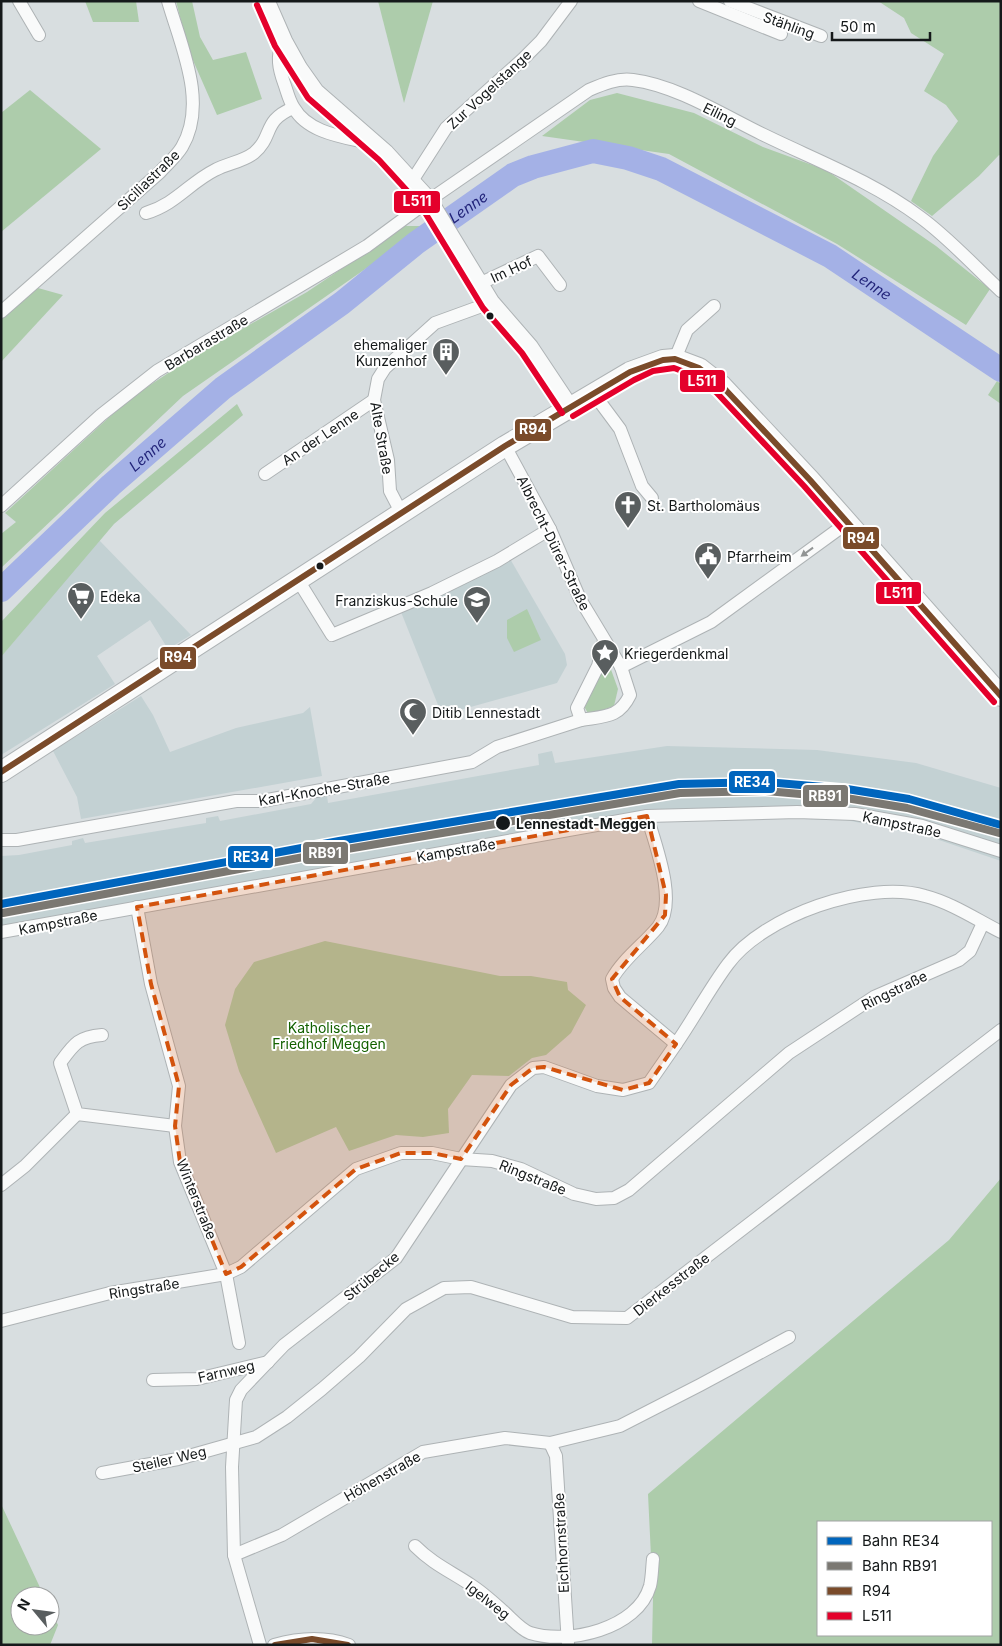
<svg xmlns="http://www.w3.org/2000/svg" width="1002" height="1646" viewBox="0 0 1002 1646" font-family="Inter,sans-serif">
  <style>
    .built { fill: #c3d1d3 }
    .green { fill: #adccab; fill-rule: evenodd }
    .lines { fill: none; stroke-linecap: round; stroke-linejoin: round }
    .river { stroke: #a4b1e6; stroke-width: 24 }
    .minor-casing { stroke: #aeb3b5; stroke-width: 14 }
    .secondary-casing { stroke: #aeb3b5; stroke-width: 21 }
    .primary-casing { stroke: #aeb3b5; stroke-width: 22 }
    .minor { stroke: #f9fafa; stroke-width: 12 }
    .secondary { stroke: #f9fafa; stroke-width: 19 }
    .primary { stroke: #f9fafa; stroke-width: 20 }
    .bus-1-casing { stroke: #fff; stroke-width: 10 }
    .bus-2-casing { stroke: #fff; stroke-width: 10 }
    .bus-1 { stroke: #7a4b2a; stroke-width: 6 }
    .bus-2 { stroke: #e4002b; stroke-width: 6 }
    .rail-1-casing { stroke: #fff; stroke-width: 11 }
    .rail-2-casing { stroke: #fff; stroke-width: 11 }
    .rail-1 { stroke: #0065bd; stroke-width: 8 }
    .rail-2 { stroke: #7b7872; stroke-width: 8 }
    .oneway { fill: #929595 }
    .marked { fill: #d3530d; fill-opacity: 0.2; stroke: #d3530d; stroke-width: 4; stroke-dasharray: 10 6; stroke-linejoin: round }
    .bus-dot { fill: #15191a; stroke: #fff; stroke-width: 2 }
    .labels { text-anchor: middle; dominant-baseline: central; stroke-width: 4; stroke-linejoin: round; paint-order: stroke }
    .street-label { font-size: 14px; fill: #15191a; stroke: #fff }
    .poi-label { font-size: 14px; fill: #15191a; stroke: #fff; text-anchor: start }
    .stop-label { font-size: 14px; font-weight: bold; fill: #15191a; stroke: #fff; text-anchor: start }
    .park-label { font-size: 14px; fill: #136100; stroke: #fff }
    .water-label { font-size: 15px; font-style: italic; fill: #22247a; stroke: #fff }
    .line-badge { stroke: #fff; stroke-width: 2 }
    .badge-label { font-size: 14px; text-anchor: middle; font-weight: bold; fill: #fff }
  </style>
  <rect width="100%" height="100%" fill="#d8dee0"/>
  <!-- built -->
  <g class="built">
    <path d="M 99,540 L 191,635 L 168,649 L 150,620 L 97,656 L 115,684 L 1,755 L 1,657 Z"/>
    <path d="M 509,557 L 565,654 L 567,665 L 557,683 L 442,715 L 401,612 Z"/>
    <path d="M 141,696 L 153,715 L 170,752 L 236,728 L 303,713 L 310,707 L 322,776 L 81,819 L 77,797 L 53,751 Z"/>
    <path d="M 667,746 L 817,750 L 916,763 L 1001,788 L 1001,861 L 930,837 L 846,820 L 757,818 L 643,821 L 1,927 L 1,856 L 19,855 L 72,845 L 72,841 L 83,838 L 85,843 L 206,823 L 206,818 L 218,816 L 220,821 L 311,804 L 317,797 L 327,796 L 328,803 L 539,765 L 538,754 L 552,751 L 555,763 Z"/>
  </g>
  <!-- green -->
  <g class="green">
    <path d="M 85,1 L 136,1 L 139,22 L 93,22 Z"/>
    <path d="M 176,1 L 192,1 L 200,37 L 213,60 L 246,52 L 262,99 L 217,115 L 188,49 Z"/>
    <path d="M 378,1 L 433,1 L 404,103 Z"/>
    <path d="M 878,1 L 1001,1 L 1001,156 L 999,155 L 979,176 L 932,216 L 911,201 L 933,156 L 958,121 L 946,105 L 924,91 L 944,54 L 911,33 L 904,18 Z"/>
    <path d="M 30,90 L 101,149 L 1,232 L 1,113 Z"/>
    <path d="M 617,93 L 694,113 L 763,147 L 826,170 L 936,246 L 990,289 L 966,325 L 837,244 L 669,154 L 542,136 L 590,100 Z"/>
    <path d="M 405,226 L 427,226 L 183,396 L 1,568 L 1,534 L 16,522 L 5,513 L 129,399 L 191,358 L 307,292 Z"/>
    <path d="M 38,288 L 63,295 L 1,362 L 1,317 Z"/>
    <path d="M 997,381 L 1001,384 L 1001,404 L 988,395 Z"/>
    <path d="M 237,404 L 243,415 L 114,524 L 1,657 L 1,622 L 105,513 Z"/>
    <path d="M 527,609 L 541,640 L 514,652 L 507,638 L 507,620 Z"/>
    <path d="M 609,664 L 618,689 L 614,706 L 589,715 L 582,703 L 601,668 Z"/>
    <path d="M 325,941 L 500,976 L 531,976 L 567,982 L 568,990 L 586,1005 L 571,1033 L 546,1055 L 532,1058 L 509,1076 L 472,1075 L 448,1109 L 449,1133 L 423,1137 L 396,1135 L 349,1151 L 336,1127 L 276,1153 L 239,1071 L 225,1025 L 235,989 L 254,962 Z"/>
    <path d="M 1001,1178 L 1001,1645 L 652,1645 L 653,1598 L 648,1494 L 949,1240 ZM 818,1522 L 991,1522 L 991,1635 L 818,1635 Z"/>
    <path d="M 1,1504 L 44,1596 L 20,1596 L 20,1626 L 50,1626 L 50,1609 L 58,1625 L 50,1645 L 1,1645 Z"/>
  </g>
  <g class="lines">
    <!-- river -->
    <path class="river" id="s1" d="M 1,590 L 111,485 L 223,388 L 342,303 L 416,243 L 513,175 L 533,167 L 593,151 L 628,158 L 661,169 L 830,256 L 1001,370"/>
    <defs>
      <g id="minor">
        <path d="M 19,1 L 39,35"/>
        <path d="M 699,1 L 781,34"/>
        <path d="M 730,1 L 821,36"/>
        <path d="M 283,42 C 276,56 279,69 284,83 C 287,91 289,101 294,108 C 308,133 344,137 369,143"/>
        <path d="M 412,181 L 446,128 L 523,59 L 541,41 L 571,1"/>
        <path d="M 146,213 C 176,204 189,183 215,170 C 228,163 242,162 254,153 C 274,136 262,121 293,108"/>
        <path d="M 479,284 L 538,256 L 560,285"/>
        <path d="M 1,312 L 159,173 C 167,164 176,157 182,147 C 208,103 181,46 168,1"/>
        <path d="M 675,359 L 687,330 L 714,306"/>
        <path d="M 594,394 L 620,429 L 642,486 L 652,498"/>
        <path d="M 505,446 L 550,529 L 580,599 L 621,667 L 630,695 C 619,718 605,716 581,720 L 577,708 L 598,666 L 604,640"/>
        <path d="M 265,474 L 374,400"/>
        <path d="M 1,506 L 101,415 L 157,371 L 367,246 L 428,201 L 589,90 C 603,84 617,78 633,80 C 675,85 723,115 762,134 C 815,160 872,181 920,217 C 949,238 974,266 1001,291"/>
        <path d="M 402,514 L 390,491 L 388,460 L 374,400 L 378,379 L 385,368 L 435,323 L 490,303"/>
        <path d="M 298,580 L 332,635 L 432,593 L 497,561 L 550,529"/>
        <path d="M 621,667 L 711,622 L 847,523"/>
        <path d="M 647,816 C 655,844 678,902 658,927 C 643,945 623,959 612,979 L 614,988 L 620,997 L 676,1044 C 694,1018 710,988 728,964 C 763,916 868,879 925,896 C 952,903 977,920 1001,932"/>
        <path d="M 1,840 L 17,840 L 236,801 L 262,801 L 472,762 L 497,747 L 581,720"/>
        <path d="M 137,907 L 151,984 L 179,1086 L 175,1126 L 180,1162 L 226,1274 L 239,1343"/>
        <path d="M 1,932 L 647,816 L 797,812 L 855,814 L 922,826 L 1001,851"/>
        <path d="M 102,1035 C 78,1037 74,1044 60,1063 L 77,1114 L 175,1126"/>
        <path d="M 1,1185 L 25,1166 L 77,1114"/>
        <path d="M 1,1321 L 110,1293 L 226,1274 L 241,1267 L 356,1169 L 401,1153 L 432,1153 L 461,1159 L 492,1161 L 521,1169 L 574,1194 L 596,1199 L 614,1198 L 629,1190 L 789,1053 L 874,997 L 959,960 L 970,951 L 983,923"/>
        <path d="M 153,1380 L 197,1379 L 268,1362"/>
        <path d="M 550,1443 L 556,1456 L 568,1644"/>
        <path d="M 102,1473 L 178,1459 L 256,1437 L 287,1417 L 322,1389 L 359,1357 L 406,1309 L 444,1288 L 471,1287 L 572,1317 L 627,1318 L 1001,1030"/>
        <path d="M 415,1546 C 433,1564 450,1571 471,1585 C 482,1592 493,1602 503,1611 C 511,1618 520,1629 530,1633 C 568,1645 638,1629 650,1586 C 652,1578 652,1568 653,1559"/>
        <path d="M 234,1555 L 282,1535 L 423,1452 L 505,1438 L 550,1443 L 620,1426 L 700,1385 L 789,1337"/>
        <path d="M 260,1645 L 234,1555 L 232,1467 L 236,1400 L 241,1390 L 284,1345 L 396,1258 L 511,1085 L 533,1068 L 544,1067 L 597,1086 L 623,1090 L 649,1083 L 676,1044"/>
        <path d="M 274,1645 C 299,1638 324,1636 349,1645"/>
      </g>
      <path id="secondary" d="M 265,1 L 283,42 L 298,69 L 315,93 L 385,154 L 428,201 L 490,303 L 529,348 L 569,408"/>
      <path id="primary" d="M 1,772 L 505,446 L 630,372 L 663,360 L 675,359 L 699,368 L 722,386 L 810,480 L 1001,696"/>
    </defs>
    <!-- minor casing -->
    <use href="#minor" class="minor-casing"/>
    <!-- secondary casing -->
    <use href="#secondary" class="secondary-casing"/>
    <!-- primary casing -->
    <use href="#primary" class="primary-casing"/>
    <!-- minor -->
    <use href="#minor" class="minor"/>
    <!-- secondary -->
    <use href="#secondary" class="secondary"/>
    <!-- primary -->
    <use href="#primary" class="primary"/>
    <defs>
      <g id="bus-1">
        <path d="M 1,772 L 505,446 L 630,372 L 663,360 L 675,359 L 699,368 L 722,386 L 810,480 L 1001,696"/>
        <path d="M 275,1645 L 312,1639 L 348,1645"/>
      </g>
      <g id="bus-2">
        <path d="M 257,5 L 275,46 L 308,98 L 379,160 L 421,206 L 483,308 L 522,353 L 562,413"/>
        <path d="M 573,416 L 634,380 L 653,371 L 674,368 L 695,376 L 716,392 L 804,486 L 994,702"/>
      </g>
    </defs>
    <!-- bus-1 casing -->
    <use href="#bus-1" class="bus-1-casing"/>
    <!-- bus-2 casing -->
    <use href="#bus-2" class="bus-2-casing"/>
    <!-- bus-1 -->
    <use href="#bus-1" class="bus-1"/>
    <!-- bus-2 -->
    <use href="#bus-2" class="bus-2"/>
    <defs>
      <path id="rail-1" d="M 1,904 L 339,841 L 679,784 L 766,782 L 847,789 L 909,799 L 1001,825"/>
      <path id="rail-2" d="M 3,913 L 341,850 L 680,793 L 766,791 L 846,798 L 907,808 L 999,833"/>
    </defs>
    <!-- rail-1 casing -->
    <use href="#rail-1" class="rail-1-casing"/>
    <!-- rail-2 casing -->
    <use href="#rail-2" class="rail-2-casing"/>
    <!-- rail-1 -->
    <use href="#rail-1" class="rail-1"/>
    <!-- rail-2 -->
    <use href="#rail-2" class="rail-2"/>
  </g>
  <!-- one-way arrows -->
  <defs><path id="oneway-solid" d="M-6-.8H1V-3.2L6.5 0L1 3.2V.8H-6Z" transform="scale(1.25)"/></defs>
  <use class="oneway" href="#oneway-solid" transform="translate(807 552) rotate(144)"/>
  <!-- marked area -->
  <path class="marked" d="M 647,816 L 666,895 L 665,915 L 612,979 L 620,997 L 676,1044 L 649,1083 L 623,1090 L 544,1067 L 533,1068 L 511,1085 L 461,1159 L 432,1153 L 401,1153 L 356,1169 L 241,1267 L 226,1274 L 180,1162 L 175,1126 L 179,1086 L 151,984 L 137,907 Z"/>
  <!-- icons -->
  <defs>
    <symbol id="building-pin" viewBox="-11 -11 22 30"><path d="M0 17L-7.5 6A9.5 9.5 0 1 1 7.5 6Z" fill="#595e5f" stroke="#fff"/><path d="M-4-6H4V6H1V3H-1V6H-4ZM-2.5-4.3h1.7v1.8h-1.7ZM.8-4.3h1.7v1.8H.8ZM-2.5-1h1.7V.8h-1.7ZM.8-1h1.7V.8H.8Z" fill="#fff"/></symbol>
    <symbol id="church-pin" viewBox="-11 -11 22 30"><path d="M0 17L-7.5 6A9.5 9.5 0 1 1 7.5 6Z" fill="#595e5f" stroke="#fff"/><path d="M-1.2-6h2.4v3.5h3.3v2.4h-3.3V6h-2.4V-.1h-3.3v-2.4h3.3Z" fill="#fff"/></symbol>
    <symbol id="civic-pin" viewBox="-11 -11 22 30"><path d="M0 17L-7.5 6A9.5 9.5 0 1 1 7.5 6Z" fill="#595e5f" stroke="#fff"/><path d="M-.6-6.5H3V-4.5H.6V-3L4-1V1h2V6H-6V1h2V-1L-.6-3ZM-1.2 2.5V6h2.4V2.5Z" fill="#fff"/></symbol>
    <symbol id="supermarket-pin" viewBox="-11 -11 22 30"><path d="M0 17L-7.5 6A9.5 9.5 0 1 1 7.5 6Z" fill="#595e5f" stroke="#fff"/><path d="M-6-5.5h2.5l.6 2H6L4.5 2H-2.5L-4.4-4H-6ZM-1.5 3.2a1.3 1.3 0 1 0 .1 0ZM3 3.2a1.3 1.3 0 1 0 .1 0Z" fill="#fff"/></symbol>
    <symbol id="school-pin" viewBox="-11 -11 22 30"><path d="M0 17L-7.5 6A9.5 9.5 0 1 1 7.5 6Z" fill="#595e5f" stroke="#fff"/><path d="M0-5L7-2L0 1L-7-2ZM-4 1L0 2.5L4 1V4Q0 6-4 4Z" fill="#fff"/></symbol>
    <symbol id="sight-pin" viewBox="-11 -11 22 30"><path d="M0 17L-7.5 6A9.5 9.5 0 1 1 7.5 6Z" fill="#595e5f" stroke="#fff"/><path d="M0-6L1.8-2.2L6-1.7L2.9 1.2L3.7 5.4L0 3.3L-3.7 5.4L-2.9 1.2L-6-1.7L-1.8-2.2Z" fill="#fff"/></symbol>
    <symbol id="mosque-pin" viewBox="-11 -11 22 30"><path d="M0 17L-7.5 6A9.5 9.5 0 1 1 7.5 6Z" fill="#595e5f" stroke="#fff"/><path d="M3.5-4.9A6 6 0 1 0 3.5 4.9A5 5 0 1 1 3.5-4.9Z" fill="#fff"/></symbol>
  </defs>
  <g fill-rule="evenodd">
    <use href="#building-pin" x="430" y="336" width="32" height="43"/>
    <use href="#church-pin" x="612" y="489" width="32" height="43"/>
    <use href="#civic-pin" x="692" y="540" width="32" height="43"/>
    <use href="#supermarket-pin" x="65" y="580" width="32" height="43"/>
    <use href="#school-pin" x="461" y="584" width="32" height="43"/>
    <use href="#sight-pin" x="589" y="637" width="32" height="43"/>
    <use href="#mosque-pin" x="397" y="696" width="32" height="43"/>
  </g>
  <!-- markers -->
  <g class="bus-dot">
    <circle cx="490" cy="316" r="4.5"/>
    <circle cx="320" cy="566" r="4.5"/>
    <circle cx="503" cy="823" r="8"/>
  </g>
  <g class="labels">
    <!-- street labels -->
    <g class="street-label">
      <text transform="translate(789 25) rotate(20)">Stähling</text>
      <text transform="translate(489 89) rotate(-43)">Zur Vogelstange</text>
      <text transform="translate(720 114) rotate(26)">Eiling</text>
      <text transform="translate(148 180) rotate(-44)">Siciliastraße</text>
      <text transform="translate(511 269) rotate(-25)">Im Hof</text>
      <text transform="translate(206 342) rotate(-31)">Barbarastraße</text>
      <text transform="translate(320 437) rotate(-34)">An der Lenne</text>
      <text transform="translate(382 438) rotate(80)">Alte Straße</text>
      <text transform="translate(554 543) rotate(64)">Albrecht-Dürer-Straße</text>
      <text transform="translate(324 789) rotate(-10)">Karl-Knoche-Straße</text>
      <text transform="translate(902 824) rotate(12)">Kampstraße</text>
      <text transform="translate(456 850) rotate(-10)">Kampstraße</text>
      <text transform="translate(58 922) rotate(-11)">Kampstraße</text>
      <text transform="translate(894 990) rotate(-26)">Ringstraße</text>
      <text transform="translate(533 1177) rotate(22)">Ringstraße</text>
      <text transform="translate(197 1199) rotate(68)">Winterstraße</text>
      <text transform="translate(371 1276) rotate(-40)">Strübecke</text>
      <text transform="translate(671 1284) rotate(-38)">Dierkesstraße</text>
      <text transform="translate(144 1288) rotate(-9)">Ringstraße</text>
      <text transform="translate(226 1371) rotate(-13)">Farnweg</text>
      <text transform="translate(169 1459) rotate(-13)">Steiler Weg</text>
      <text transform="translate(382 1476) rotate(-30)">Höhenstraße</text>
      <text transform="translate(561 1543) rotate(-93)">Eichhornstraße</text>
      <text transform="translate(488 1600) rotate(38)">Igelweg</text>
    </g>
    <!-- poi labels -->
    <g class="poi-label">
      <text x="427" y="344" text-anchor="end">ehemaliger<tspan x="427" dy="16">Kunzenhof</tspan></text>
      <text x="647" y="505">St. Bartholomäus</text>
      <text x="727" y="556">Pfarrheim</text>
      <text x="100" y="596">Edeka</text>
      <text x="458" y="600" text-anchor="end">Franziskus-Schule</text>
      <text x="624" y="653">Kriegerdenkmal</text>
      <text x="432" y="712">Ditib Lennestadt</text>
    </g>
    <!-- stop labels -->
    <g class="stop-label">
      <text x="516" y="823">Lennestadt-Meggen</text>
    </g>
    <!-- park labels -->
    <g class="park-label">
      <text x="329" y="1027">Katholischer<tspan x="329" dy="16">Friedhof Meggen</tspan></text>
    </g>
    <!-- water labels -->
    <g class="water-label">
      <text stroke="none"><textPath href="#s1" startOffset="605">Lenne</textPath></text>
      <text stroke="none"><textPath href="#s1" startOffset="1055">Lenne</textPath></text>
      <text stroke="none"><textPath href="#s1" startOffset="200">Lenne</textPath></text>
    </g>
  </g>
  <g class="line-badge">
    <rect x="393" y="190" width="48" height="24" rx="5" fill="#e4002b"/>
    <rect x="679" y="369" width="47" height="24" rx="5" fill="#e4002b"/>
    <rect x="514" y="418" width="38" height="24" rx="5" fill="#7a4b2a"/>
    <rect x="842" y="526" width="38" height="24" rx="5" fill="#7a4b2a"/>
    <rect x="875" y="581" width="47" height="24" rx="5" fill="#e4002b"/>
    <rect x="159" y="646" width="38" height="24" rx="5" fill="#7a4b2a"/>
    <rect x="728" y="770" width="48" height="24" rx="5" fill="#0065bd"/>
    <rect x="802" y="784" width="47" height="24" rx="5" fill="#7b7872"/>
    <rect x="302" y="841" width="47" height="24" rx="5" fill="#7b7872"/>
    <rect x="227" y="845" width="47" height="24" rx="5" fill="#0065bd"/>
  </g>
  <g class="badge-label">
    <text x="417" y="206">L511</text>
    <text x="702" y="386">L511</text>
    <text x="533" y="434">R94</text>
    <text x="861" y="543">R94</text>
    <text x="898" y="598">L511</text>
    <text x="178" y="662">R94</text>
    <text x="752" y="787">RE34</text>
    <text x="825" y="801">RB91</text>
    <text x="325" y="858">RB91</text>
    <text x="251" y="862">RE34</text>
  </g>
  <!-- border -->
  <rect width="1002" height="1646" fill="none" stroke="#15191a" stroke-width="5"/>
  <!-- legend -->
  <rect x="817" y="1521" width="175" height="115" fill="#ffffff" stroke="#a1a3a3"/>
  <rect x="827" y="1537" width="25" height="8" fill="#0065bd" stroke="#a1a3a3"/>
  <text x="862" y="1546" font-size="15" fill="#15191a">Bahn RE34</text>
  <rect x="827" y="1562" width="25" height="8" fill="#7b7872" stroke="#a1a3a3"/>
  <text x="862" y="1571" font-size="15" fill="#15191a">Bahn RB91</text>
  <rect x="827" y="1587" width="25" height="8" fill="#7a4b2a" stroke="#a1a3a3"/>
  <text x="862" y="1596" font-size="15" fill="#15191a">R94</text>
  <rect x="827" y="1612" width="25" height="8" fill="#e4002b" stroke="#a1a3a3"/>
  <text x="862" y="1621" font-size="15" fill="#15191a">L511</text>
  <!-- north arrow -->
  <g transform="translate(35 1611) rotate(299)"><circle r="24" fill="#ffffff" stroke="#a1a3a3"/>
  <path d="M0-4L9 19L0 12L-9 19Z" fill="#595e5f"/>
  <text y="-8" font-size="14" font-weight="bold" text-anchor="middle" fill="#15191a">N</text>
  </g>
  <!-- scale -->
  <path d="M832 32v8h98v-8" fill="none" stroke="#15191a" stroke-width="2.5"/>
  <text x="840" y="32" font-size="15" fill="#15191a" stroke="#ffffff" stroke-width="4" paint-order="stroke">50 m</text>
</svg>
